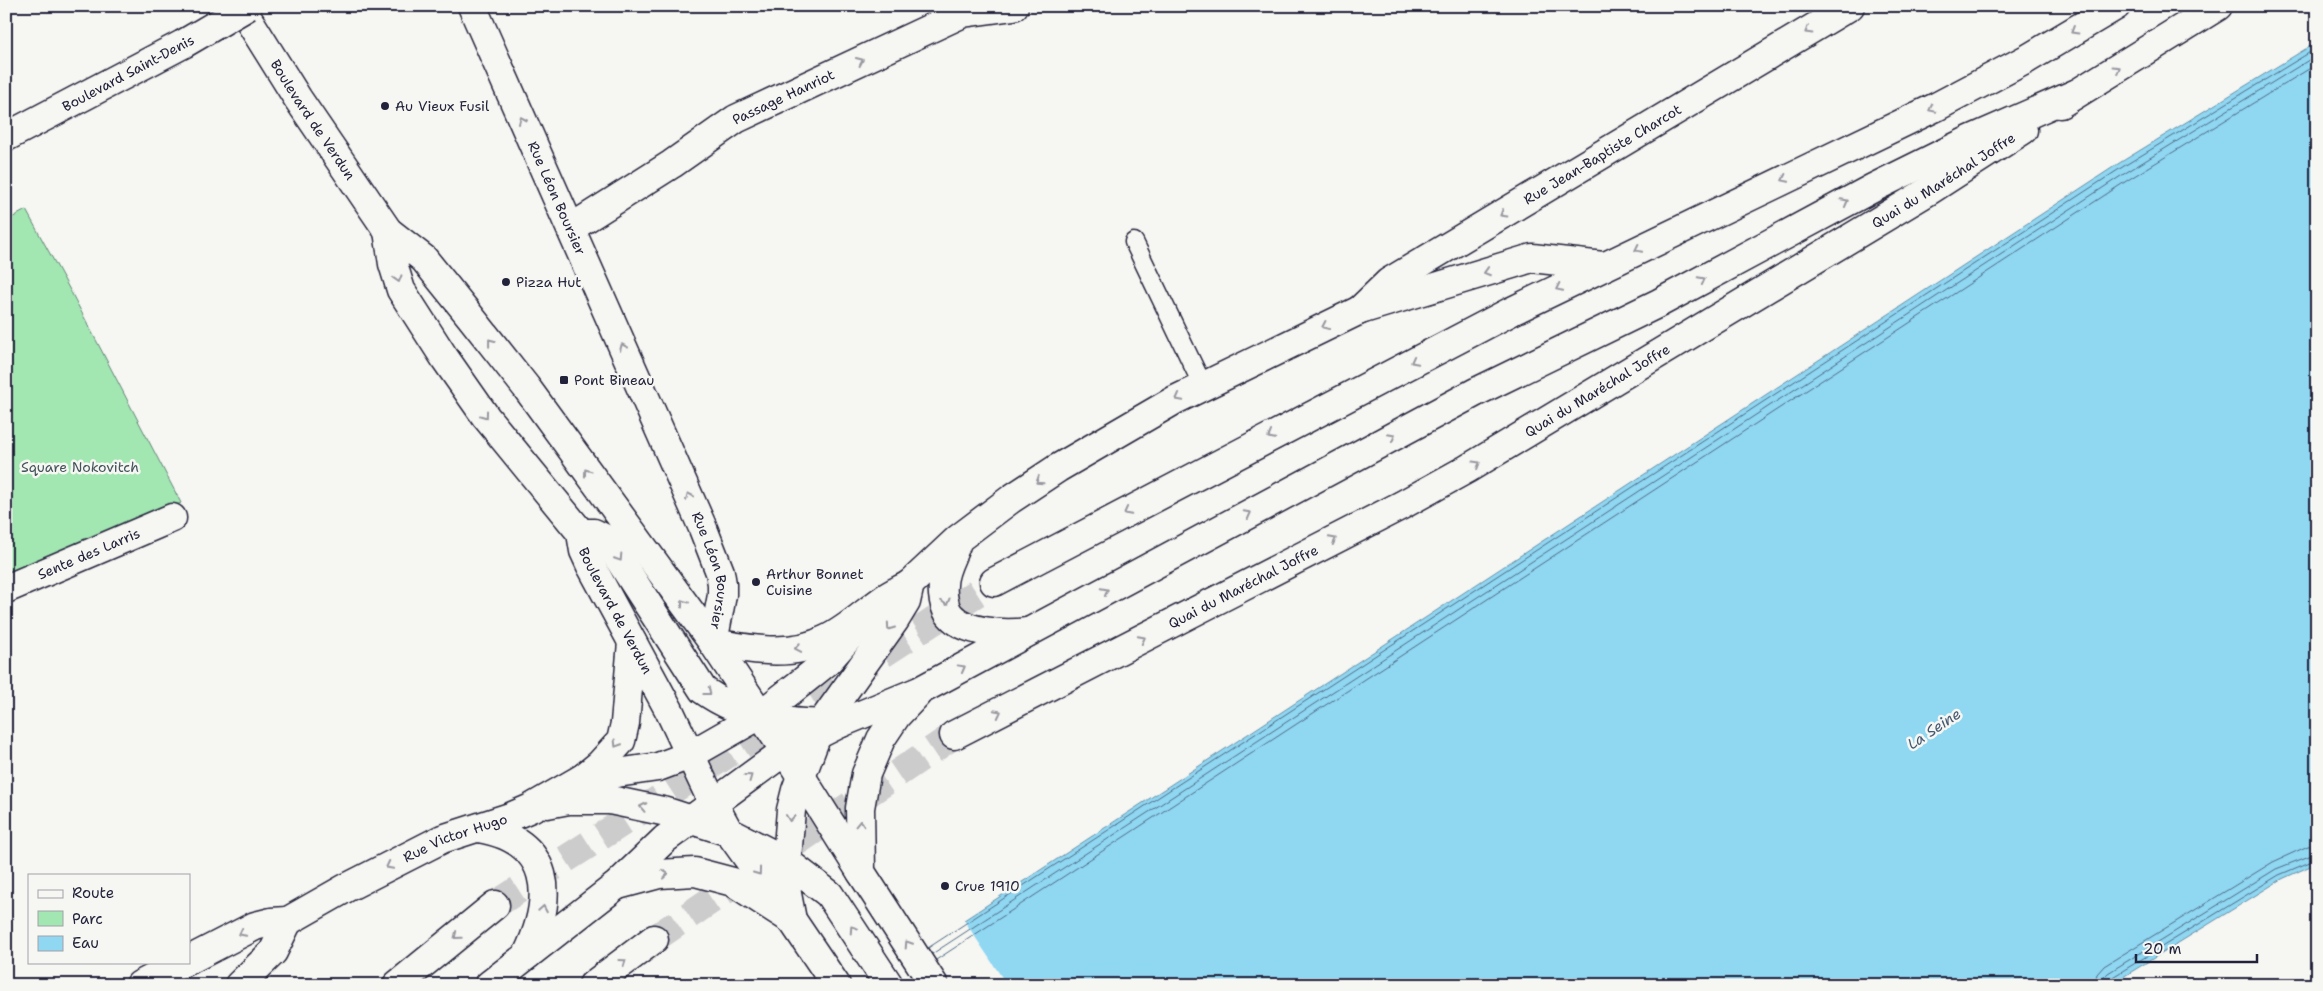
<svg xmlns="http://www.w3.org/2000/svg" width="2323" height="991" viewBox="0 0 2323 991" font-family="'Shantell Sans',sans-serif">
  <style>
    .green { fill: #a2e7b2; stroke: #628476 }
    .water { fill: #90d7f2; stroke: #648fa9 }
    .pier { fill: #f6f6f2 }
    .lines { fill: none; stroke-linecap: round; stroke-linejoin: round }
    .shore { stroke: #4e6a84; stroke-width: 1 }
    .primary-tunnel { stroke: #cccccd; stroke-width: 28; stroke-dasharray: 28 14; stroke-linecap: butt }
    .service-casing { stroke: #22223b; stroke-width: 21 }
    .minor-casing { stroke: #22223b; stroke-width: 31 }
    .tertiary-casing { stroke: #22223b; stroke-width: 31 }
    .secondary-casing { stroke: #22223b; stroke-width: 31 }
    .primary-casing { stroke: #22223b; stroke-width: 31 }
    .service { stroke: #f6f6f2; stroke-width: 18 }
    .minor { stroke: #f6f6f2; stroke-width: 28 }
    .tertiary { stroke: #f6f6f2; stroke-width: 28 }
    .secondary { stroke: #f6f6f2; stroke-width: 28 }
    .primary { stroke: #f6f6f2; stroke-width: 28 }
    .secondary-bridge-casing { stroke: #22223b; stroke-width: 31; stroke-linecap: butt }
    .secondary-bridge { stroke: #f6f6f2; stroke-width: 28 }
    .oneway { stroke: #9797a0 }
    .poi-dot { fill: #22223b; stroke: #f6f6f2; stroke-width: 2 }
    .labels { text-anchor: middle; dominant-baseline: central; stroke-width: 5; stroke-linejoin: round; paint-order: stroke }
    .street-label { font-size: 14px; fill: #22223b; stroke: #f6f6f2 }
    .poi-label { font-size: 14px; fill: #22223b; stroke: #f6f6f2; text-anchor: start }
    .park-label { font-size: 14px; fill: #425359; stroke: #f6f6f2 }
    .water-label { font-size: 15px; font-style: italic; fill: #435872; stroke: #f6f6f2 }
  </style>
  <rect width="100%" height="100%" fill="#f6f6f2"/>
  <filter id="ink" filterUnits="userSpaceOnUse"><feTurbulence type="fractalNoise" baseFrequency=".02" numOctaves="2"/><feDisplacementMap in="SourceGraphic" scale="10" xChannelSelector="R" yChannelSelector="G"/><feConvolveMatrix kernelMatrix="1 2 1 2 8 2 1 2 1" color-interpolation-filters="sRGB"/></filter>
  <g filter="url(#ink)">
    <!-- green -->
    <path class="green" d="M 26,210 L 71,292 L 181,503 L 6,578 L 6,221 Z"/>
    <!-- water -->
    <path class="water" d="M 2317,42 L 2317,863 L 2282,879 L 2110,985 L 865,985 L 2121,162 Z"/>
    <!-- pier -->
    <path class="pier" d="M 962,917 L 1007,985 L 862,985 L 863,983 Z"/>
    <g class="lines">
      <!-- shore -->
      <g class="shore">
        <path d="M 928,948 L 2124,166 L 2317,48"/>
        <path d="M 932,954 L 2127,172 L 2317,55"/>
        <path d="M 936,960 L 2131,178 L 2317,64"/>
        <path d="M 2094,985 L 2097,974 L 2104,966 L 2273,862 L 2308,846 L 2317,845"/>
        <path d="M 2102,985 L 2103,978 L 2108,973 L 2276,869 L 2317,853"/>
        <path d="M 2108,985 L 2111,978 L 2279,875 L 2317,859"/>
      </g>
      <!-- primary-tunnel -->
      <g class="primary-tunnel">
        <path d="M 495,905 L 994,582"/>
        <path d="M 654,939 L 954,735"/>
      </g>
      <defs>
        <path id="service" d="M 1134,242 L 1203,386"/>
        <g id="minor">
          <path id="s1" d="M 472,6 L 702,526 L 720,572 L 722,584 L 722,595 L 713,643"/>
          <path id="s2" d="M 571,228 L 672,164 L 736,119 L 963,13 L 1014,6"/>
          <path id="s3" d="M 1360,310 L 1389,282 L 1850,6"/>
          <path id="s4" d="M 6,589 L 172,518"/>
        </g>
        <g id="tertiary">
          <path d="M 583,778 L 658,767 L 690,755 L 760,715 L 807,678 L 828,661 L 865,619"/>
          <path d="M 547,804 L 569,800 L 610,800 L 667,812 L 729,832 L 786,861 L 829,894 L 889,985"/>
          <path d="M 478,828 C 553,840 555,897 527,955"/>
          <path id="s5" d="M 189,960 L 255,926 L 271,922 L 288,921 L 346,888 L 442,839 L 510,817 L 531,808 L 583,778 L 600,764 L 621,741 L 625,723 L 632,642"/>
          <path d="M 140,985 L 184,962"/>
        </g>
        <g id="secondary">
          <path id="s6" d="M 240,6 L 298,99 L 388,231 L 424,259 L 470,316 L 526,387 L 713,643 L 785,751 L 861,872"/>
          <path d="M 6,137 L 183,44"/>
          <path id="s7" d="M 388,231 L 393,264 L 401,290 L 444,357 L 486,417 L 581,533 L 584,551 L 590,564 L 669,710 L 713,803 L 729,832 L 792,920"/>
          <path d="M 581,533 L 594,533 L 606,539 L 703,690 C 742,718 794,726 841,723"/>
          <path d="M 713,643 C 750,649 791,658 827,639 C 848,629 865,612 884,599 C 892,593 902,589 910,584"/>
        </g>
        <g id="primary">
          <path d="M 2060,104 L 2218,6"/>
          <path d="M 956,545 C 951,558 943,571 943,585 C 942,593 944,608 950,615 C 965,633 1005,635 1026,632"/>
          <path d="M 994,582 L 1512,311 L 1936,107 L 2027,59 L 2116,6"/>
          <path d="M 917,694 L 897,715 L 881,739 L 866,774 L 860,808 L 861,872 L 934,985"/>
          <path id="s8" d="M 954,735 L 1402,505 L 1467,469 L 1930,190 L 2023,130"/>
          <path d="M 618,885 L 659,874 L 695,872 L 733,882 L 792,920"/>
          <path d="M 239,985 L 273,952 L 288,921"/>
          <path d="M 397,985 L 495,905"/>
          <path d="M 489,985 L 617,885 L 665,839 L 785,751 L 841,723 L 919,691 L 1476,392 L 1659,303 L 1873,188 L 1972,139 L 2075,94"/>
          <path d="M 593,985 L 654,939"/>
          <path d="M 836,985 L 792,920 L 785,883 L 791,810 L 796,790 L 821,724 L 895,620 L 906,602 L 910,584 L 958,539 L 1011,499 L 1058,468 L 1175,400 L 1360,310 L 1532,258 L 1603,266"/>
        </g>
      </defs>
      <!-- service casing -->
      <use href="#service" class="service-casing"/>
      <!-- minor casing -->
      <use href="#minor" class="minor-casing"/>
      <!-- tertiary casing -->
      <use href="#tertiary" class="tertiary-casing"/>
      <!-- secondary casing -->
      <use href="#secondary" class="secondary-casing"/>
      <!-- primary casing -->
      <use href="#primary" class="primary-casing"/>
      <!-- service -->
      <use href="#service" class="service"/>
      <!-- minor -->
      <use href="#minor" class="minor"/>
      <!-- tertiary -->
      <use href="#tertiary" class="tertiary"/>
      <!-- secondary -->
      <use href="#secondary" class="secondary"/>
      <!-- primary -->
      <use href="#primary" class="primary"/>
      <defs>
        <path id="secondary-bridge" d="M 183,44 L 248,6"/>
      </defs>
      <!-- secondary-bridge casing -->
      <use href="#secondary-bridge" class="secondary-bridge-casing"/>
      <!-- secondary-bridge -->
      <use href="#secondary-bridge" class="secondary-bridge"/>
    </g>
    <!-- one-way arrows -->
    <defs><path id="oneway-chevron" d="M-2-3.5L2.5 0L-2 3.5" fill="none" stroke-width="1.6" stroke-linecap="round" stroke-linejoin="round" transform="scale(1.25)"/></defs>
    <g class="oneway">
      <use href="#oneway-chevron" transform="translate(1808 31) rotate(149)"/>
      <use href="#oneway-chevron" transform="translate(2074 31) rotate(149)"/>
      <use href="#oneway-chevron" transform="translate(860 61) rotate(-25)"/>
      <use href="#oneway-chevron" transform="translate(2117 69) rotate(-32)"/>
      <use href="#oneway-chevron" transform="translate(1932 109) rotate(154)"/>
      <use href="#oneway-chevron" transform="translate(522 120) rotate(-114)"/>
      <use href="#oneway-chevron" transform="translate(1785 179) rotate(154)"/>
      <use href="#oneway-chevron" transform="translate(1845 202) rotate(-28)"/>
      <use href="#oneway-chevron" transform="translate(1503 214) rotate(149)"/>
      <use href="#oneway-chevron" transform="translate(1638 249) rotate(154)"/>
      <use href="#oneway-chevron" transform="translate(1487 272) rotate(163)"/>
      <use href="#oneway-chevron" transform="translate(398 279) rotate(73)"/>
      <use href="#oneway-chevron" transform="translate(1702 280) rotate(-28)"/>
      <use href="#oneway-chevron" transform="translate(1559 288) rotate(154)"/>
      <use href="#oneway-chevron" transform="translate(1325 326) rotate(155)"/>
      <use href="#oneway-chevron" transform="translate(491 342) rotate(-128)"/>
      <use href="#oneway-chevron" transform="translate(623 347) rotate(-114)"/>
      <use href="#oneway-chevron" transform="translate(1414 361) rotate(152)"/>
      <use href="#oneway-chevron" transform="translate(1179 398) rotate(152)"/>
      <use href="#oneway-chevron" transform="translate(485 415) rotate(54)"/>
      <use href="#oneway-chevron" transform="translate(1271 436) rotate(152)"/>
      <use href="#oneway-chevron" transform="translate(1392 437) rotate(-28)"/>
      <use href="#oneway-chevron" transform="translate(1477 464) rotate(-31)"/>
      <use href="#oneway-chevron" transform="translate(587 472) rotate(-126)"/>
      <use href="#oneway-chevron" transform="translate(1039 481) rotate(147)"/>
      <use href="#oneway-chevron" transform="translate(689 496) rotate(-114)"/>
      <use href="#oneway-chevron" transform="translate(1127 512) rotate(152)"/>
      <use href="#oneway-chevron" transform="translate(1248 514) rotate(-28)"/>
      <use href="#oneway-chevron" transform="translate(1333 540) rotate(-27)"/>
      <use href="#oneway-chevron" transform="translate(619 558) rotate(57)"/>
      <use href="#oneway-chevron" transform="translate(1105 591) rotate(-28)"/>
      <use href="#oneway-chevron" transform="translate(946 602) rotate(75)"/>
      <use href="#oneway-chevron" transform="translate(684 603) rotate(-126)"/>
      <use href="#oneway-chevron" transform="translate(890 627) rotate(125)"/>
      <use href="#oneway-chevron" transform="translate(1142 639) rotate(-27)"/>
      <use href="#oneway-chevron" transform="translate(798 648) rotate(170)"/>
      <use href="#oneway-chevron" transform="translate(962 668) rotate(-29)"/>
      <use href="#oneway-chevron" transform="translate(708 692) rotate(38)"/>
      <use href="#oneway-chevron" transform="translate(998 713) rotate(-27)"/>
      <use href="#oneway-chevron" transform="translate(617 744) rotate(122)"/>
      <use href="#oneway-chevron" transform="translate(749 777) rotate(-36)"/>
      <use href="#oneway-chevron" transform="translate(643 807) rotate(-168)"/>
      <use href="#oneway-chevron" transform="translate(790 818) rotate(97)"/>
      <use href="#oneway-chevron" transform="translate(860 824) rotate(-88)"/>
      <use href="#oneway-chevron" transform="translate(389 866) rotate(153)"/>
      <use href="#oneway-chevron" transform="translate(758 872) rotate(54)"/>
      <use href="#oneway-chevron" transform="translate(665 874) rotate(-6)"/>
      <use href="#oneway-chevron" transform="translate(543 909) rotate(-80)"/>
      <use href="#oneway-chevron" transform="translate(853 929) rotate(-124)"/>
      <use href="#oneway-chevron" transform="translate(242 933) rotate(153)"/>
      <use href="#oneway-chevron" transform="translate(457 936) rotate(141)"/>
      <use href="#oneway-chevron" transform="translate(908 944) rotate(-123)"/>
      <use href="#oneway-chevron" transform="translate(623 962) rotate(-36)"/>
    </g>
  </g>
  <!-- markers -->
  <g class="poi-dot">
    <circle cx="385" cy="106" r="5"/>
    <circle cx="506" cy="282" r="5"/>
    <rect x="559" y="375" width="10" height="10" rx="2.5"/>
    <circle cx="756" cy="582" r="5"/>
    <circle cx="945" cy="886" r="5"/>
  </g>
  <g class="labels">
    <!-- street labels -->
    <g class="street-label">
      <text transform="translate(128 73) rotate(-28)">Boulevard Saint-Denis</text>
      <text stroke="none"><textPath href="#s2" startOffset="250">Passage Hanriot</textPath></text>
      <text stroke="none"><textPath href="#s6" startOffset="135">Boulevard de Verdun</textPath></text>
      <text stroke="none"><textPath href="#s3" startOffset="289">Rue Jean-Baptiste Charcot</textPath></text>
      <text stroke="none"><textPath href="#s8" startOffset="1135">Quai du Maréchal Joffre</textPath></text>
      <text stroke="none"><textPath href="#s1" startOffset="210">Rue Léon Boursier</textPath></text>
      <text stroke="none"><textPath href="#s8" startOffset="730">Quai du Maréchal Joffre</textPath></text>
      <text stroke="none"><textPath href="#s4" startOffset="90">Sente des Larris</textPath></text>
      <text stroke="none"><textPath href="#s1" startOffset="615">Rue Léon Boursier</textPath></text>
      <text stroke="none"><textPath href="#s8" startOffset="325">Quai du Maréchal Joffre</textPath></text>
      <text stroke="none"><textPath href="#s7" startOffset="449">Boulevard de Verdun</textPath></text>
      <text stroke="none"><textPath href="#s5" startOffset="295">Rue Victor Hugo</textPath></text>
    </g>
    <!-- poi labels -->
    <g class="poi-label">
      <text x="395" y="106">Au Vieux Fusil</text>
      <text x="516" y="282">Pizza Hut</text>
      <text x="574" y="380">Pont Bineau</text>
      <text x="766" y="574">Arthur Bonnet<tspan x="766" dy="16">Cuisine</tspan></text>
      <text x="955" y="886">Crue 1910</text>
    </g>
    <!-- park labels -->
    <g class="park-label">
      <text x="80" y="467">Square Nokovitch</text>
    </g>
    <!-- water labels -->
    <g class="water-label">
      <text transform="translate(1934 729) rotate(-34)">La Seine</text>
    </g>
  </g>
  <!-- margin -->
  <rect width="2323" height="991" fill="none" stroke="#f6f6f2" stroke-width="25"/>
  <rect x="12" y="12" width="2298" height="966" fill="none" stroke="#22223b" stroke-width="2" filter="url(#ink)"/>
  <!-- legend -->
  <rect x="28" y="874" width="162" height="90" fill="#f6f6f2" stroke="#a1a1a9"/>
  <rect x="38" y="890" width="25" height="8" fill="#f6f6f2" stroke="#a1a1a9"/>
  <text x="72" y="898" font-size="15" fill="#22223b">Route</text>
  <rect x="38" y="911" width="25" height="15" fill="#a2e7b2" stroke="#a1a1a9"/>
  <text x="72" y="924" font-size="15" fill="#22223b">Parc</text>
  <rect x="38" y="936" width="25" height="15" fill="#90d7f2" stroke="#a1a1a9"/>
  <text x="72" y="948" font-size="15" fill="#22223b">Eau</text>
  <!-- scale -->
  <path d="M2136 954v8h121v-8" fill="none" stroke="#22223b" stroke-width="2.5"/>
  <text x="2143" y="954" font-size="15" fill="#22223b" stroke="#f6f6f2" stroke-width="4" paint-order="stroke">20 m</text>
</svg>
